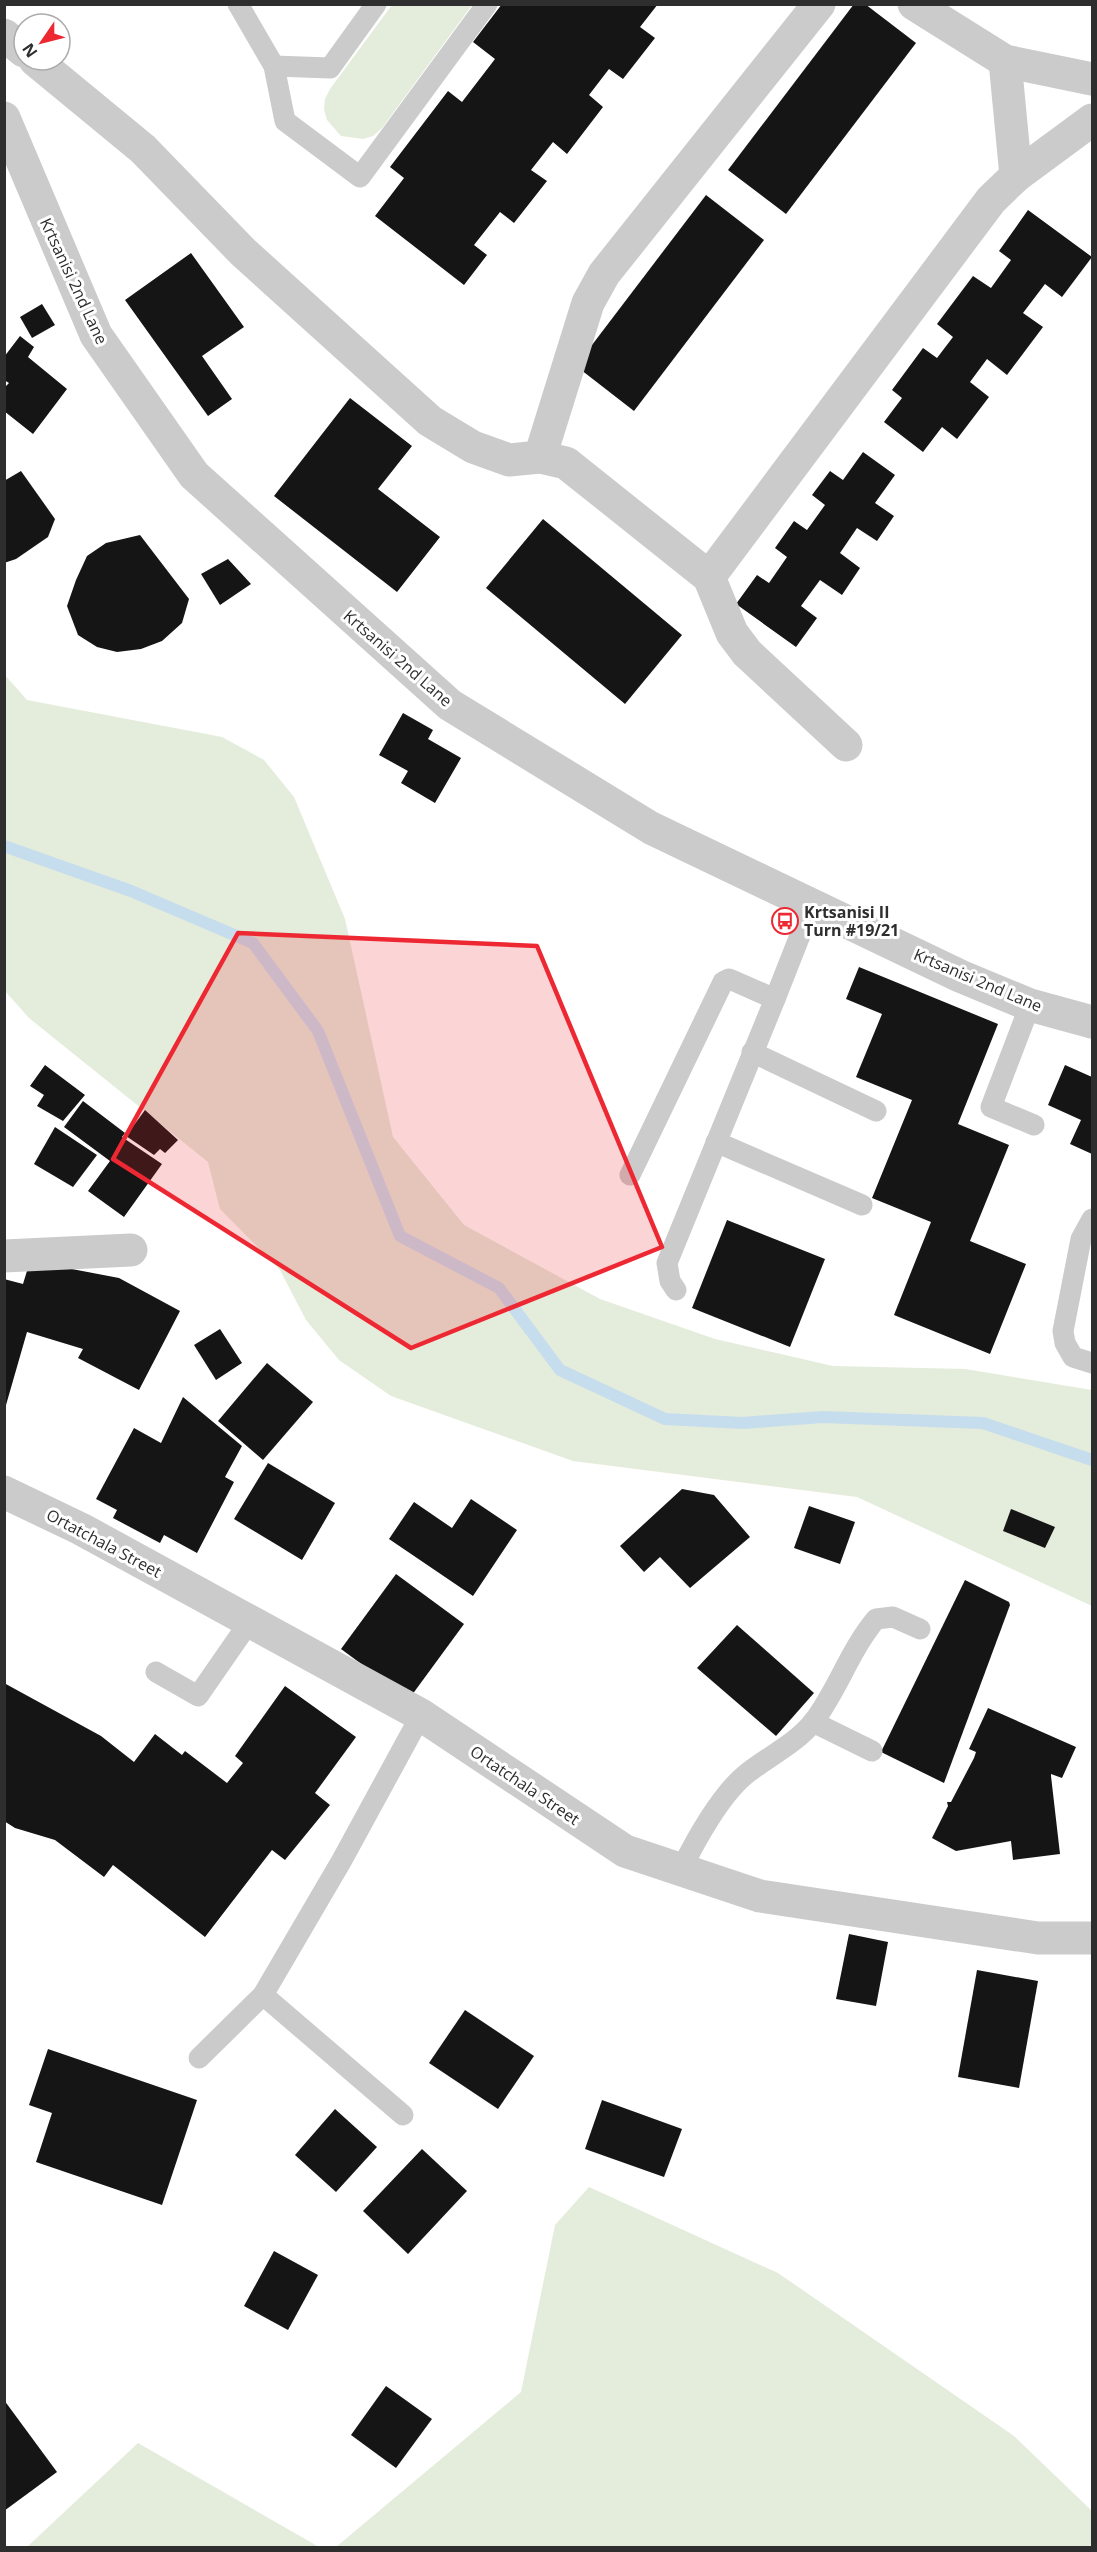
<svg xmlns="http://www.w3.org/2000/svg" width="1097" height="2552" viewBox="0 0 1097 2552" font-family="'Open Sans',sans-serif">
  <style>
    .green { fill: #e4ecdb }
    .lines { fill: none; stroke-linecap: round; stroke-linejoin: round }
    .stream { stroke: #c6dded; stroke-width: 12 }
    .building { fill: #151515 }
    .service { stroke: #cbcbcb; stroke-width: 21 }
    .minor { stroke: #cbcbcb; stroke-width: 33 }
    .marked { fill: #ed2833; fill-opacity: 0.2; stroke: #ed2833; stroke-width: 4.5; stroke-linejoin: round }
    .labels { text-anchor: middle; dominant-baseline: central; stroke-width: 6; stroke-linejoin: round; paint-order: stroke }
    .street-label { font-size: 16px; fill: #2e2e2e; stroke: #fff }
    .poi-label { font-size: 16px; font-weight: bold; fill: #2e2e2e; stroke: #fff; text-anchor: start }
  </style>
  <rect width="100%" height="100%" fill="#fff"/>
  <!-- green -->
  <g class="green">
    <path d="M 392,5 L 472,5 L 382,128 L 373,136 L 363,139 L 341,136 L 327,120 L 324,109 L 325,99 L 330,89 Z"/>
    <path d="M 4,674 L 27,700 L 222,737 L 264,760 L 294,797 L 345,919 L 393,1137 L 464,1225 L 600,1299 L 715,1339 L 833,1366 L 965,1369 L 1092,1390 L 1092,1606 L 857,1497 L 573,1461 L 391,1396 L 339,1360 L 306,1320 L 280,1270 L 220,1209 L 208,1162 L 29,1018 L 5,991 Z"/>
    <path d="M 589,2187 L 778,2273 L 1014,2436 L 1092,2511 L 1092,2547 L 336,2547 L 521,2392 L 555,2225 Z"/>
    <path d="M 138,2443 L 319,2547 L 27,2547 Z"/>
  </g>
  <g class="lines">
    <!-- stream -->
    <path class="stream" d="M 4,846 L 131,891 L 253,943 L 318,1031 L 400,1236 L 499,1288 L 560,1370 L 665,1419 L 742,1423 L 823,1417 L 983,1423 L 1092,1460"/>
  </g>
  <!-- building -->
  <g class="building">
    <path d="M 502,4 L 658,4 L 640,27 L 655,38 L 623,79 L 609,69 L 589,95 L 603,107 L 567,154 L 553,142 L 531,170 L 547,181 L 514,223 L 500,212 L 474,245 L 487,255 L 464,285 L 375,216 L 404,178 L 390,167 L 448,91 L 462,102 L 495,59 L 473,42 Z"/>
    <path d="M 854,4 L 865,4 L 916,43 L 786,214 L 728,170 Z"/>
    <path d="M 706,195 L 764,240 L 634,411 L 576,366 Z"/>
    <path d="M 1028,210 L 1092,257 L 1062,297 L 1045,284 L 1023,313 L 1043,327 L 1007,375 L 987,359 L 970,382 L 989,397 L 957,439 L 942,427 L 923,452 L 884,422 L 902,398 L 892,390 L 923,348 L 937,358 L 953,337 L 937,324 L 973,276 L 991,288 L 1011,260 L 999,251 Z"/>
    <path d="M 191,253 L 244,327 L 202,356 L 232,399 L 208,416 L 125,300 Z"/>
    <path d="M 42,304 L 55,325 L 32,338 L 20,317 Z"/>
    <path d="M 20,336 L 34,347 L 28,357 L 67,389 L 33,434 L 4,411 L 4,388 L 9,383 L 4,380 L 4,357 Z"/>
    <path d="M 350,398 L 412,446 L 378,489 L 440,537 L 397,592 L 274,496 Z"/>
    <path d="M 863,452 L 895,475 L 875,503 L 894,516 L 877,541 L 857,528 L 840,553 L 860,568 L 842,595 L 820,580 L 801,606 L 817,618 L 796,647 L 736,604 L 757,575 L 769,583 L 787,557 L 775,548 L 794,521 L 807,530 L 825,505 L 812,495 L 830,471 L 843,480 Z"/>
    <path d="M 21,471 L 55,519 L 48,537 L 16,559 L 4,563 L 4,481 Z"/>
    <path d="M 543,519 L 682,635 L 625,704 L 486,588 Z"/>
    <path d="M 140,535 L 189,599 L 182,623 L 162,641 L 141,649 L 117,652 L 97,647 L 78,635 L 67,606 L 76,580 L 87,556 L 106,543 Z"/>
    <path d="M 228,559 L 251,584 L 220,605 L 201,574 Z"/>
    <path d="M 403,713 L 433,730 L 428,739 L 461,758 L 435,803 L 401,783 L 408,771 L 379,755 Z"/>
    <path d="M 859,967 L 998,1024 L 958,1124 L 1009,1145 L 970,1241 L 1026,1264 L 990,1354 L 894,1315 L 931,1222 L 872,1198 L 912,1100 L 856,1077 L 882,1014 L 846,999 Z"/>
    <path d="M 45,1065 L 85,1095 L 63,1121 L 37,1106 L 44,1095 L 30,1086 Z"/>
    <path d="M 1065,1065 L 1092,1077 L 1092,1154 L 1070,1144 L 1081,1120 L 1048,1105 Z"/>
    <path d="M 83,1101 L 125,1133 L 122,1137 L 162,1164 L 124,1217 L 88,1191 L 110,1161 L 64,1127 Z"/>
    <path d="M 145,1110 L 178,1140 L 165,1153 L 160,1149 L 154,1155 L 126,1136 Z"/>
    <path d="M 55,1127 L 97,1155 L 73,1187 L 34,1164 Z"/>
    <path d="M 727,1220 L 825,1259 L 790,1347 L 692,1308 Z"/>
    <path d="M 30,1261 L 119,1278 L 180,1311 L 139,1390 L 78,1358 L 83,1349 L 27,1332 L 4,1412 L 4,1279 L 23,1284 Z"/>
    <path d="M 220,1329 L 242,1363 L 216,1380 L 194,1345 Z"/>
    <path d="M 267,1363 L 313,1402 L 263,1460 L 218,1421 Z"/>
    <path d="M 183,1397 L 242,1446 L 225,1477 L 234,1482 L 197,1553 L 164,1535 L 160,1543 L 113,1518 L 117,1510 L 96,1499 L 134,1428 L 161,1443 Z"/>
    <path d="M 268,1463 L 335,1503 L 302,1560 L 234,1519 Z"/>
    <path d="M 682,1489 L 714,1495 L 750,1537 L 690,1588 L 660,1557 L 644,1572 L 620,1546 Z"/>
    <path d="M 471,1499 L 517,1530 L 473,1596 L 389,1539 L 414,1502 L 452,1528 Z"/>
    <path d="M 809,1506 L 855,1522 L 840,1564 L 794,1548 Z"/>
    <path d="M 1011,1509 L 1055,1527 L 1045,1548 L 1003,1531 Z"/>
    <path d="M 396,1574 L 464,1624 L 409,1699 L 341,1649 Z"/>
    <path d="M 965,1580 L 1009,1602 L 1010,1605 L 944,1783 L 881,1752 Z"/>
    <path d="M 737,1625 L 814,1693 L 776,1736 L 697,1668 Z"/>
    <path d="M 4,1683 L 101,1736 L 134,1762 L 155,1734 L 182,1755 L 185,1751 L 227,1783 L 243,1763 L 235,1756 L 285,1686 L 356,1737 L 315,1793 L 330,1805 L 285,1860 L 272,1850 L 205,1937 L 113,1865 L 104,1877 L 55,1840 L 15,1828 L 4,1821 Z"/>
    <path d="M 988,1708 L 1076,1747 L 1062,1778 L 1051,1774 L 1051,1776 L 1060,1854 L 1013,1860 L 1011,1841 L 956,1851 L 932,1838 L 948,1806 L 947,1802 L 951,1802 L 974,1758 L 976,1752 L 969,1749 Z"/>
    <path d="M 849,1934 L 888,1942 L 876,2006 L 836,1999 Z"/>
    <path d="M 977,1970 L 1038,1981 L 1019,2088 L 958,2077 Z"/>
    <path d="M 465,2010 L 534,2056 L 498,2109 L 429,2063 Z"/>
    <path d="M 48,2049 L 197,2100 L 162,2205 L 36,2162 L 52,2113 L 29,2105 Z"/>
    <path d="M 602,2100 L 682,2129 L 664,2177 L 585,2149 Z"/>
    <path d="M 335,2109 L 377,2147 L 336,2192 L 295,2155 Z"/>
    <path d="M 422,2149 L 467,2191 L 408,2254 L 363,2211 Z"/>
    <path d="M 274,2251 L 318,2275 L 288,2330 L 244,2306 Z"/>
    <path d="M 386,2386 L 432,2419 L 396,2468 L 351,2435 Z"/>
    <path d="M 4,2400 L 57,2472 L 4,2511 Z"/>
  </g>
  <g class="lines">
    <!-- service -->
    <g class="service">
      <path d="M 238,4 L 274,66 L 285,121 L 360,177 L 487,4"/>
      <path d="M 274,66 L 330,68 L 376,4"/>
      <path d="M 1030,1005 L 991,1107 L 1034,1125"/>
      <path d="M 752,1052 L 876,1111"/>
      <path d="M 716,1142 L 862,1205"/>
      <path d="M 630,1175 L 723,982 L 729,979 L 734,981 L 775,999"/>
      <path d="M 1092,1219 L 1081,1239 L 1063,1331 L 1065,1343 L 1073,1357 L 1092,1363"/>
      <path d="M 676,1290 L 670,1281 L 667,1263 L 775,999 L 812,905"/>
      <path d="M 156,1672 L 198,1696 L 250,1621"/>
      <path d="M 813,1722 L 872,1751"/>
      <path d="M 681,1870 C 695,1841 720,1796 745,1775 C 767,1757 796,1744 814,1721 C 838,1689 850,1650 876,1619 L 893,1617 L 920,1629"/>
      <path d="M 263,1995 L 403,2115"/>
      <path d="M 199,2058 L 263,1995 L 342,1860 L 421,1715"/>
    </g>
    <!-- minor -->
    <g class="minor">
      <path d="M 914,4 L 1005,61 L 1092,79"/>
      <path d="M 4,35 L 24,51"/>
      <path d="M 35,60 L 143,149 L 243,252 L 430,421 L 473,447 L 509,460 L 540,457 L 566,463 L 709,577 L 732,633 L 747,653 L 846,745"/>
      <path d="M 1005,61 L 1016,176"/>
      <path d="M 4,118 L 96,335 L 194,475 L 450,705 L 651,828 L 960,976 L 1030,1005 L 1092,1022"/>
      <path d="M 540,457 L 588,303 L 604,274 L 819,4"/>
      <path d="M 709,577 L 991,200 L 1016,176 L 1092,120"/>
      <path d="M 4,1256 L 131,1250"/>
      <path d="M 4,1492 L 81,1529 L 421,1715 L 625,1851 L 760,1896 L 1038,1938 L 1092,1938"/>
    </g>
  </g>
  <!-- marked area -->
  <path class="marked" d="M 238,933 L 537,946 L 662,1247 L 411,1348 L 113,1159 Z"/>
  <!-- icons -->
  <defs>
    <symbol id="bus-ring" viewBox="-11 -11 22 22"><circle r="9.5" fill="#fff" stroke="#ed2833" stroke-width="1.5"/><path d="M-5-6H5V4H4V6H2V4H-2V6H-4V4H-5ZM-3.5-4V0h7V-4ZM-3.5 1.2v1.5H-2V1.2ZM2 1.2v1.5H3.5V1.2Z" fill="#ed2833"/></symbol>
  </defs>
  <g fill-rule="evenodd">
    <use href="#bus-ring" x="770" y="906" width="30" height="30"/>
  </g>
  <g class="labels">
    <!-- street labels -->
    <g class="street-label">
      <text transform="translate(74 281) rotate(65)">Krtsanisi 2nd Lane</text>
      <text transform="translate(398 658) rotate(41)">Krtsanisi 2nd Lane</text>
      <text transform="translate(978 980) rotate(23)">Krtsanisi 2nd Lane</text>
      <text transform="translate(104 1543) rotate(28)">Ortatchala Street</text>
      <text transform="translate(525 1785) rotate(34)">Ortatchala Street</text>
    </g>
    <!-- poi labels -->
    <g class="poi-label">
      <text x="804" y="912">Krtsanisi II<tspan x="804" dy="18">Turn #19/21</tspan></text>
    </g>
  </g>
  <!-- border -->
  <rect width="1097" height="2552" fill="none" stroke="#2e2e2e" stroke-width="12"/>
  <!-- north arrow -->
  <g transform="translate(42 42) rotate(235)"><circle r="28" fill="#ffffff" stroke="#ababab" stroke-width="1.5"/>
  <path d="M0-4.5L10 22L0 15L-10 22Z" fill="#ed2833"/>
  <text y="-9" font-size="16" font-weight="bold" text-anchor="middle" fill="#2e2e2e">N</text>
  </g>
</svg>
